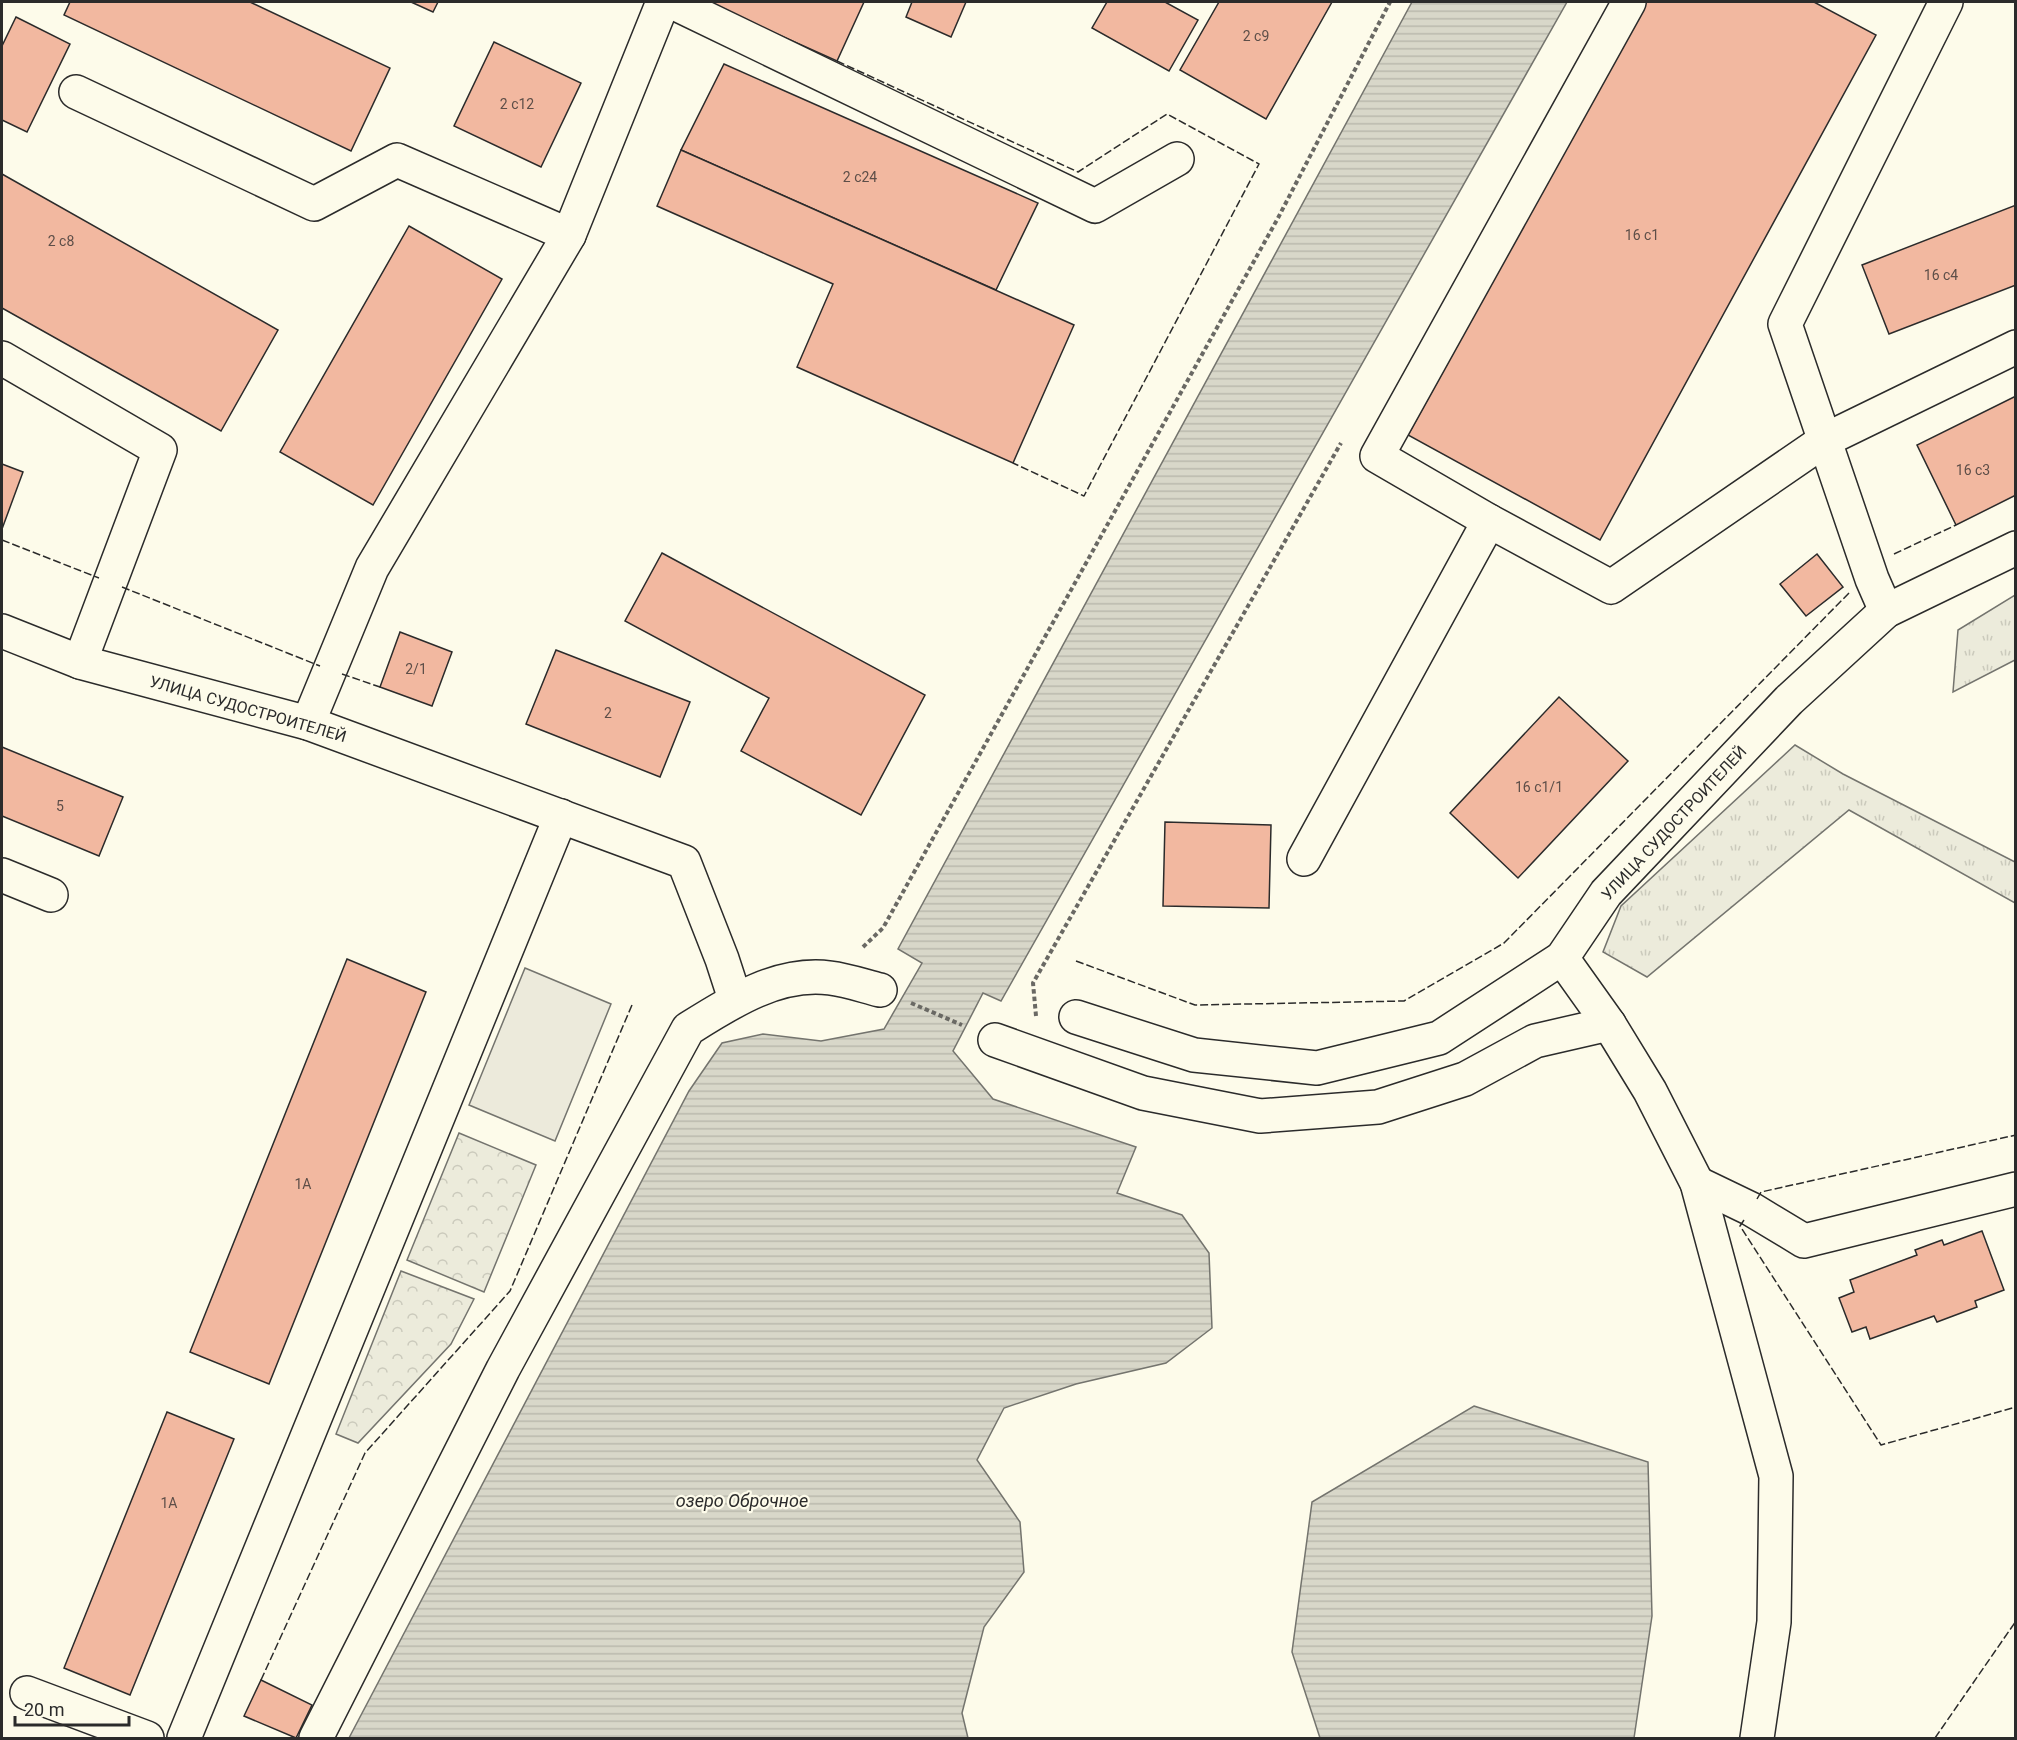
<svg xmlns="http://www.w3.org/2000/svg" width="2017" height="1740" viewBox="0 0 2017 1740" font-family="Roboto,sans-serif">
  <style>
    .grass { fill: url(#grass-tufts); stroke: #74746e; stroke-width: 1.5 }
    .forest { fill: url(#forest-crowns); stroke: #74746e; stroke-width: 1.5 }
    .parking { fill: #eceadb; stroke: #74746e; stroke-width: 1.5 }
    .water { fill: url(#water-rules); stroke: #74746e; stroke-width: 1.5 }
    .building { fill: #f2b8a0; stroke: #2b2b2b; stroke-width: 1.5 }
    .lines { fill: none; stroke-linecap: round; stroke-linejoin: round }
    .minor-casing { stroke: #2b2b2b; stroke-width: 36 }
    .path { stroke: #6a6964; stroke-width: 4; stroke-dasharray: 4.5 3; stroke-linecap: butt }
    .minor { stroke: #fdfbea; stroke-width: 33 }
    .fence { stroke: #2b2b2b; stroke-width: 1.5; stroke-dasharray: 8 3; stroke-linecap: butt }
    .labels { text-anchor: middle; dominant-baseline: central; stroke-width: 4.5; stroke-linejoin: round; paint-order: stroke }
    .number-label { font-size: 14px; fill: #5d4e48 }
    .street-label { font-size: 16px; fill: #2b2b2b; stroke: #fdfbea }
    .water-label { font-size: 18px; font-style: italic; fill: #2b2b2b; stroke: #fdfbea }
  </style>
  <defs>
    <pattern id="grass-tufts" width="24" height="20" patternUnits="userSpaceOnUse" patternTransform="scale(1.5)"><rect width="24" height="20" fill="#ecebdb"/><path d="M3 7l-1-3M5 7V3M7 7l1-3M15 17l-1-3M17 17v-4M19 17l1-3" fill="none" stroke="#cbcabc"/></pattern>
    <pattern id="forest-crowns" width="20" height="18" patternUnits="userSpaceOnUse" patternTransform="scale(1.5)"><rect width="20" height="18" fill="#ecebdb"/><path d="M2 6a3 3 0 1 1 6 0M12 15a3 3 0 1 1 6 0" fill="none" stroke="#cbcabc"/></pattern>
    <pattern id="water-rules" width="6" height="5" patternUnits="userSpaceOnUse" patternTransform="scale(1.5)"><rect width="6" height="5" fill="#d8d7c9"/><path d="M0 2.5h6" fill="none" stroke="#bab9ad"/></pattern>
  </defs>
  <rect width="100%" height="100%" fill="#fdfbea"/>
  <!-- grass -->
  <g class="grass">
    <path d="M 2015,595 L 2015,660 L 1953,692 L 1958,630 Z"/>
    <path d="M 1795,745 L 1843,774 L 2015,862 L 2015,903 L 1849,810 L 1647,977 L 1603,952 L 1621,906 Z"/>
  </g>
  <!-- forest -->
  <g class="forest">
    <path d="M 459,1133 L 536,1165 L 484,1292 L 407,1260 Z"/>
    <path d="M 401,1271 L 474,1299 L 451,1344 L 358,1443 L 336,1434 Z"/>
  </g>
  <!-- parking -->
  <path class="parking" d="M 525,968 L 611,1004 L 555,1141 L 469,1105 Z"/>
  <!-- water -->
  <g class="water">
    <path d="M 1412,2 L 1567,2 L 1001,1001 L 983,993 L 953,1051 L 993,1099 L 1136,1147 L 1117,1193 L 1182,1215 L 1209,1253 L 1212,1328 L 1166,1363 L 1076,1384 L 1004,1408 L 977,1460 L 1020,1522 L 1024,1572 L 984,1627 L 962,1713 L 968,1738 L 349,1738 L 689,1091 L 722,1043 L 763,1034 L 821,1041 L 884,1029 L 922,963 L 898,949 Z"/>
    <path d="M 1474,1406 L 1648,1462 L 1652,1616 L 1634,1738 L 1320,1738 L 1292,1652 L 1312,1502 Z"/>
  </g>
  <!-- building -->
  <g class="building">
    <path d="M 70,2 L 250,2 L 390,68 L 351,151 L 64,15 Z"/>
    <path d="M 411,2 L 438,2 L 433,12 Z"/>
    <path d="M 706,2 L 864,2 L 837,61 Z"/>
    <path d="M 912,2 L 966,2 L 951,37 L 906,17 Z"/>
    <path d="M 1107,2 L 1165,2 L 1198,20 L 1169,71 L 1092,28 Z"/>
    <path d="M 1219,2 L 1332,2 L 1266,119 L 1180,70 Z"/>
    <path d="M 1646,2 L 1814,2 L 1876,35 L 1600,540 L 1408,435 Z"/>
    <path d="M 16,17 L 70,44 L 27,132 L 2,120 L 2,46 Z"/>
    <path d="M 494,42 L 581,83 L 541,167 L 454,126 Z"/>
    <path d="M 724,64 L 1038,203 L 996,290 L 681,150 Z"/>
    <path d="M 681,150 L 1074,325 L 1013,463 L 797,367 L 833,284 L 657,206 Z"/>
    <path d="M 2,174 L 278,330 L 221,431 L 2,308 Z"/>
    <path d="M 2016,205 L 2016,285 L 1889,334 L 1862,265 Z"/>
    <path d="M 409,226 L 502,279 L 373,505 L 280,452 Z"/>
    <path d="M 2016,396 L 2016,495 L 1956,525 L 1917,445 Z"/>
    <path d="M 2,464 L 23,472 L 2,529 Z"/>
    <path d="M 662,553 L 925,695 L 861,815 L 741,751 L 769,698 L 625,621 Z"/>
    <path d="M 1817,554 L 1843,587 L 1806,616 L 1780,584 Z"/>
    <path d="M 400,632 L 452,652 L 432,706 L 380,687 Z"/>
    <path d="M 556,650 L 690,702 L 660,777 L 526,724 Z"/>
    <path d="M 1559,697 L 1628,761 L 1518,878 L 1450,813 Z"/>
    <path d="M 2,747 L 123,797 L 99,856 L 2,816 Z"/>
    <path d="M 1165,822 L 1271,825 L 1269,908 L 1163,906 Z"/>
    <path d="M 347,959 L 426,992 L 269,1384 L 190,1352 Z"/>
    <path d="M 1982,1231 L 2004,1290 L 1975,1301 L 1977,1307 L 1937,1322 L 1934,1316 L 1870,1339 L 1866,1327 L 1852,1332 L 1839,1298 L 1854,1292 L 1850,1280 L 1917,1255 L 1915,1250 L 1942,1240 L 1944,1245 Z"/>
    <path d="M 167,1412 L 234,1439 L 130,1695 L 64,1668 Z"/>
    <path d="M 261,1680 L 312,1705 L 296,1738 L 244,1716 Z"/>
  </g>
  <g class="lines">
    <defs>
      <g id="minor">
        <path d="M 672,2 L 1095,206 L 1177,159"/>
        <path d="M 76,92 L 314,204 L 397,160 L 569,235"/>
        <path d="M 2,358 L 160,450 L 80,662"/>
        <path d="M 1489,521 L 1377,456 L 1629,2"/>
        <path d="M 1886,611 L 1872,579 L 1785,324 L 1946,2"/>
        <path d="M 2,631 L 80,662 L 308,723 L 684,862 L 722,959 L 735,999"/>
        <path d="M 308,723 L 372,568 L 569,235 L 663,2"/>
        <path d="M 1304,859 L 1489,521 L 1611,587 L 1825,440 L 2016,347"/>
        <path d="M 2,875 L 51,895"/>
        <path d="M 1562,958 L 1609,1024 L 1650,1091 L 1697,1183 L 1776,1476 L 1774,1622 L 1757,1738"/>
        <path d="M 1076,1017 L 1194,1055 L 1317,1068 L 1439,1038 L 1562,958 L 1606,893 L 1789,700 L 1886,611 L 2016,548"/>
        <path d="M 995,1040 L 1143,1093 L 1260,1116 L 1378,1107 L 1465,1079 L 1535,1041 L 1609,1024"/>
        <path d="M 1697,1183 L 1751,1209 L 1804,1241 L 2016,1189"/>
        <path d="M 27,1693 L 147,1738"/>
        <path d="M 184,1738 L 561,816"/>
        <path d="M 316,1738 L 503,1369 L 688,1029 C 729,1003 778,971 830,978 C 847,980 864,986 880,990"/>
      </g>
    </defs>
    <!-- minor casing -->
    <use href="#minor" class="minor-casing"/>
    <!-- path -->
    <g class="path">
      <path d="M 863,947 L 883,928 L 1278,218 L 1390,2"/>
      <path d="M 911,1003 L 962,1025"/>
      <path d="M 1036,1016 L 1033,983 L 1341,443"/>
    </g>
    <!-- minor -->
    <use href="#minor" class="minor"/>
    <!-- fence -->
    <g class="fence">
      <path d="M 837,61 L 1078,172 L 1167,114 L 1259,164 L 1084,496 L 1013,463"/>
      <path d="M 2,540 L 99,578"/>
      <path d="M 1894,554 L 1956,525"/>
      <path d="M 122,587 L 320,666"/>
      <path d="M 342,674 L 380,687"/>
      <path d="M 1076,961 L 1195,1005 L 1404,1001 L 1504,943 L 1849,593"/>
      <path d="M 1757,1199 L 1761,1192 L 2016,1135"/>
      <path d="M 1744,1220 L 1740,1226 L 1881,1445 L 2016,1407"/>
      <path d="M 261,1680 L 365,1453 L 510,1291 L 632,1005"/>
      <path d="M 1935,1738 L 2016,1621"/>
    </g>
  </g>
  <g class="labels">
    <!-- number labels -->
    <g class="number-label">
      <text x="1256" y="36">2 с9</text>
      <text x="517" y="104">2 с12</text>
      <text x="860" y="177">2 с24</text>
      <text x="1642" y="235">16 с1</text>
      <text x="61" y="241">2 с8</text>
      <text x="1941" y="275">16 с4</text>
      <text x="1973" y="470">16 с3</text>
      <text x="416" y="669">2/1</text>
      <text x="608" y="713">2</text>
      <text x="1539" y="787">16 с1/1</text>
      <text x="60" y="806">5</text>
      <text x="303" y="1184">1А</text>
      <text x="169" y="1503">1А</text>
    </g>
    <!-- street labels -->
    <g class="street-label">
      <text transform="translate(248 709) rotate(16)">УЛИЦА СУДОСТРОИТЕЛЕЙ</text>
      <text transform="translate(1674 823) rotate(-47)">УЛИЦА СУДОСТРОИТЕЛЕЙ</text>
    </g>
    <!-- water labels -->
    <g class="water-label">
      <text x="742" y="1500">озеро Оброчное</text>
    </g>
  </g>
  <!-- border -->
  <rect width="2017" height="1740" fill="none" stroke="#2b2b2b" stroke-width="6"/>
  <!-- scale -->
  <path d="M15 1716v9h114v-9" fill="none" stroke="#2b2b2b" stroke-width="3"/>
  <text x="24" y="1716" font-size="18" fill="#2b2b2b" stroke="#fdfbea" stroke-width="4.5" paint-order="stroke">20 m</text>
</svg>
